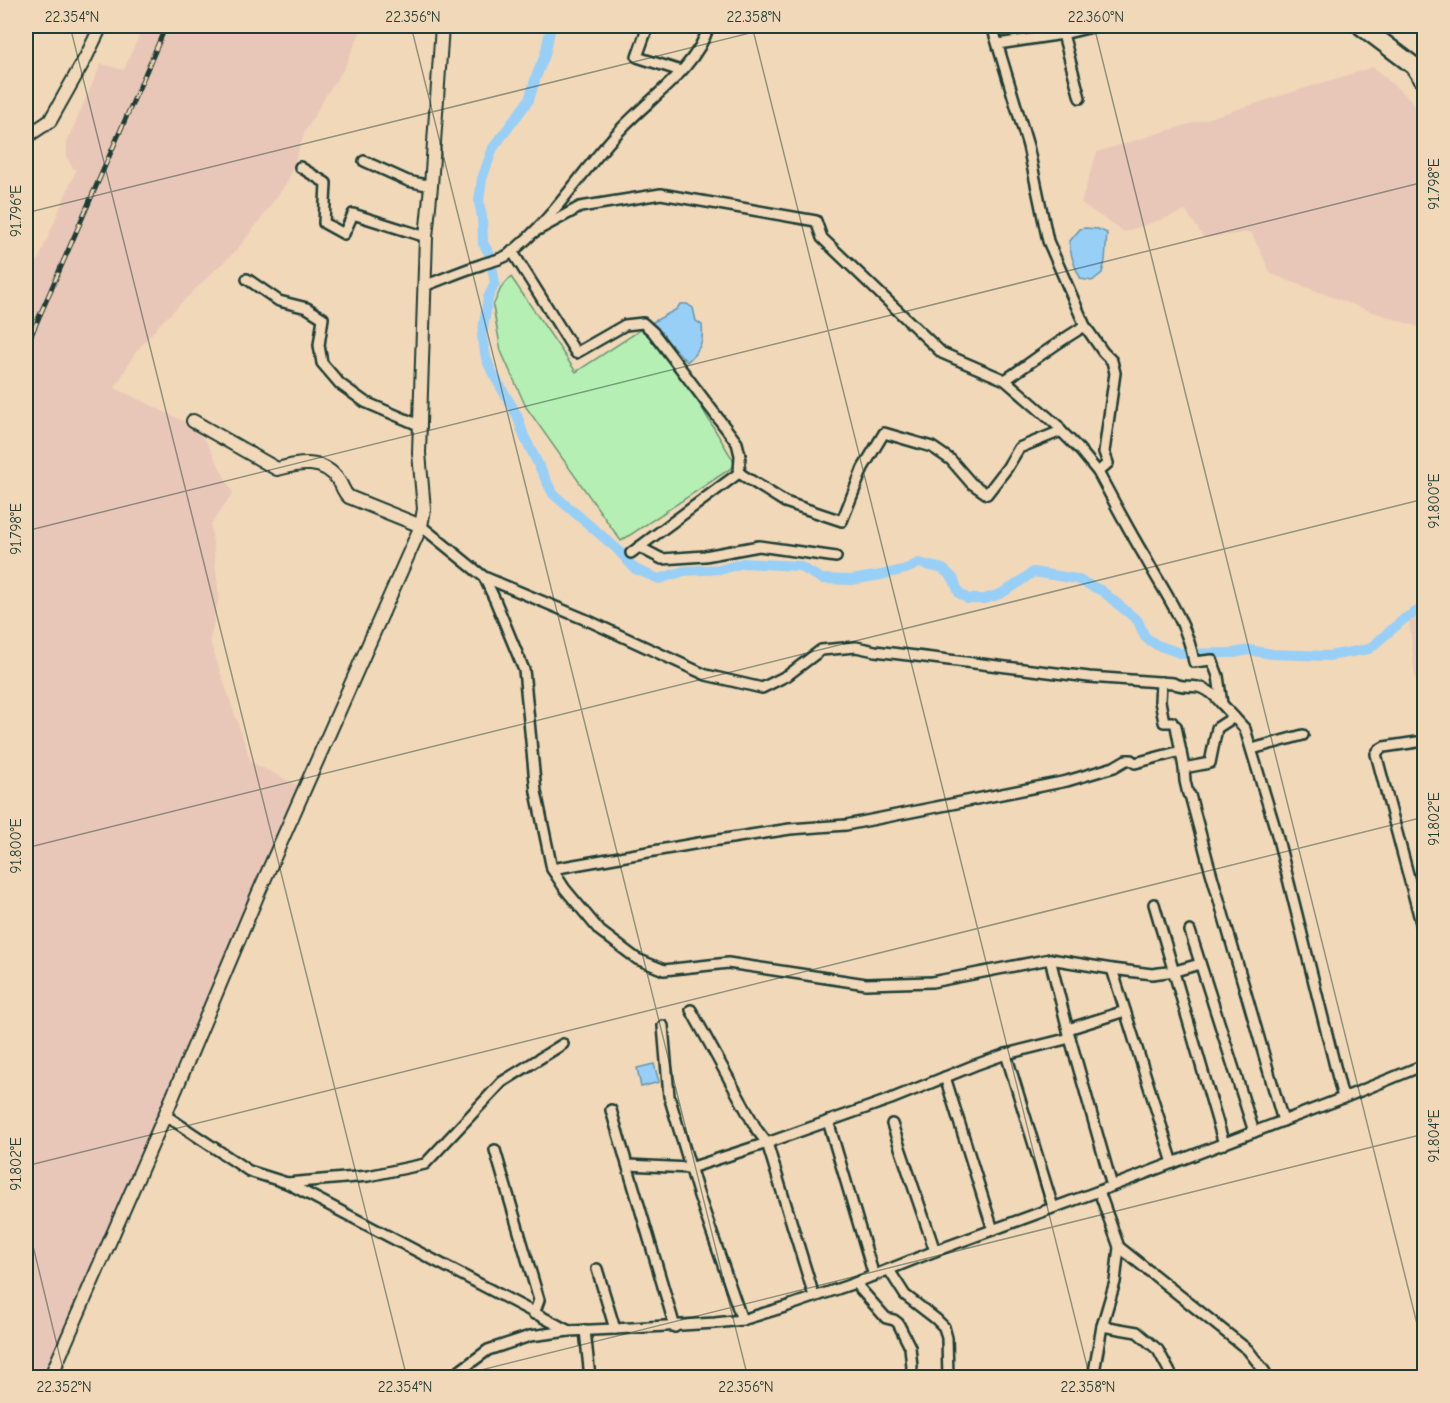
<svg xmlns="http://www.w3.org/2000/svg" width="1450" height="1403" viewBox="0 0 1450 1403" font-family="'Comic Neue',sans-serif">
  <style>
    .built { fill: #e9c7b8 }
    .green { fill: #b6efb3; stroke: #6a9674; stroke-width: 1.5 }
    .water { fill: #98cff7; stroke: #6895a9; stroke-width: 1.5 }
    .lines { fill: none; stroke-linecap: round; stroke-linejoin: round }
    .canal { stroke: #98cff7; stroke-width: 10 }
    .street-casing { stroke: #1f3d34; stroke-width: 14 }
    .secondary-casing { stroke: #1f3d34; stroke-width: 16 }
    .highway-casing { stroke: #1f3d34; stroke-width: 21 }
    .street { stroke: #f1d8b9; stroke-width: 9 }
    .secondary { stroke: #f1d8b9; stroke-width: 12 }
    .highway { stroke: #f1d8b9; stroke-width: 16 }
    .rail-casing { stroke: #1f3d34; stroke-width: 5 }
    .rail { stroke: #f1d8b9; stroke-width: 3; stroke-dasharray: 9; stroke-linecap: butt }
    .ticks { fill: none; stroke: #1f3d34; stroke-width: 1.5; stroke-opacity: 0.45 }
    .neatline { fill: none; stroke: #1f3d34; stroke-width: 2 }
    .ticks-label { font-size: 15px; text-anchor: middle; fill: #1f3d34 }
  </style>
  <rect width="100%" height="100%" fill="#f1d8b9"/>
  <filter id="ink" filterUnits="userSpaceOnUse"><feTurbulence type="fractalNoise" baseFrequency=".0167" numOctaves="2"/><feDisplacementMap in="SourceGraphic" scale="12" xChannelSelector="R" yChannelSelector="G"/><feConvolveMatrix kernelMatrix="1 2 1 2 8 2 1 2 1" color-interpolation-filters="sRGB"/></filter>
  <g filter="url(#ink)">
    <!-- built -->
    <g class="built">
      <path d="M 143,26 L 363,26 L 344,69 L 326,95 L 305,132 L 288,181 L 261,219 L 236,251 L 213,272 L 160,324 L 135,353 L 115,388 L 190,424 L 207,443 L 233,493 L 211,525 L 219,597 L 210,641 L 251,762 L 299,786 L 153,1131 L 44,1377 L 26,1378 L 26,281 L 40,256 L 76,170 L 73,168 L 67,158 L 67,142 L 101,64 L 124,70 Z"/>
      <path d="M 1373,67 L 1410,99 L 1424,120 L 1424,329 L 1367,310 L 1271,274 L 1251,232 L 1204,238 L 1186,211 L 1124,232 L 1081,203 L 1097,152 L 1206,119 Z"/>
      <path d="M 1424,617 L 1424,696 L 1415,679 L 1409,618 Z"/>
    </g>
    <!-- green -->
    <path class="green" d="M 511,277 L 576,372 L 651,323 L 736,465 L 621,541 L 526,407 L 501,351 L 493,306 L 501,288 Z"/>
    <!-- water -->
    <g class="water">
      <path d="M 1085,228 L 1098,229 L 1107,233 L 1105,261 L 1102,273 L 1092,281 L 1081,279 C 1074,267 1071,256 1069,242 L 1080,229 Z"/>
      <path d="M 680,304 L 687,304 L 693,308 L 696,321 L 702,325 C 704,342 700,350 687,362 L 651,323 L 677,309 Z"/>
      <path d="M 654,1064 L 659,1082 L 641,1087 L 637,1068 Z"/>
    </g>
    <g class="lines">
      <!-- canal -->
      <path class="canal" d="M 551,26 L 545,55 L 536,77 L 529,100 L 493,148 L 482,179 L 479,202 L 482,217 L 483,243 L 490,255 L 495,283 L 488,298 L 482,336 L 486,358 L 492,372 L 517,415 L 524,436 L 553,494 L 616,548 L 635,569 L 659,579 L 684,571 L 723,569 L 743,563 L 799,566 L 822,579 L 851,580 L 881,575 L 906,569 L 919,563 L 943,569 L 953,578 L 959,593 L 968,599 L 985,599 L 1000,594 L 1014,586 L 1033,572 L 1077,579 L 1102,591 L 1138,621 L 1145,637 L 1157,645 L 1183,654 L 1234,653 L 1249,650 L 1272,654 L 1329,656 L 1369,649 L 1404,619 L 1424,607"/>
      <defs>
        <g id="street">
          <path d="M 648,26 L 637,57 L 681,71"/>
          <path d="M 992,26 L 1028,146 L 1048,241 L 1085,326 L 1103,352 L 1112,361 L 1115,373 L 1104,452 L 1108,463 L 1098,472 C 1113,500 1128,529 1145,557 C 1164,592 1187,622 1194,662 L 1212,660 L 1218,676 L 1222,704 L 1245,729 L 1276,831 L 1343,1098"/>
          <path d="M 998,44 L 1063,34"/>
          <path d="M 1080,98 L 1063,34 L 1096,26"/>
          <path d="M 364,161 L 408,181 L 431,186"/>
          <path d="M 300,167 L 326,183 L 324,223 L 344,234 L 353,214 L 426,237"/>
          <path d="M 534,232 L 580,207 L 661,194 L 816,221 L 822,238 L 942,353 L 1005,380 L 1058,426 L 1061,431 L 1079,449 L 1098,472"/>
          <path d="M 512,251 L 576,353 L 625,325 L 643,323 L 653,332 L 737,443 L 740,455 L 739,473 L 631,553"/>
          <path d="M 247,279 L 279,301 L 307,308 L 323,318 L 319,345 L 322,363 L 340,384 L 365,402 L 421,426"/>
          <path d="M 424,286 C 443,279 461,271 480,265 C 489,261 502,260 509,254 C 554,220 583,168 622,128 C 652,96 695,70 709,26"/>
          <path d="M 1005,380 C 1032,362 1057,342 1085,326"/>
          <path d="M 739,473 L 785,502 L 842,521 L 863,468 L 884,433 L 932,447 L 951,460 L 971,483 L 987,494 L 1007,468 L 1019,448 L 1061,431"/>
          <path d="M 421,526 L 484,577 L 495,600 L 524,670 L 536,792 L 552,869 L 565,889 L 600,931 L 637,959 L 664,970 L 728,963 L 866,984 L 932,982 L 1050,959 L 1112,969 L 1152,974 L 1175,971 L 1200,964"/>
          <path d="M 639,547 L 662,559 L 705,556 L 759,546 L 836,557"/>
          <path d="M 484,577 L 589,621 L 706,675 L 762,688 L 788,675 L 821,650 L 856,647 L 875,651 L 1089,677 L 1173,683 C 1181,688 1188,685 1198,687 C 1209,689 1215,696 1222,704"/>
          <path d="M 1161,682 L 1160,701 L 1164,722 L 1172,722"/>
          <path d="M 1234,717 L 1217,728 L 1210,763 L 1184,768 L 1185,781 L 1188,794 L 1190,795 L 1208,862 L 1283,1121"/>
          <path d="M 1176,726 L 1184,768"/>
          <path d="M 1424,741 L 1384,747 L 1379,750 L 1376,754 L 1424,934"/>
          <path d="M 1252,749 L 1303,735"/>
          <path d="M 552,869 L 699,843 L 790,829 L 846,825 L 1067,781 L 1114,767 L 1126,760 L 1131,760 L 1135,763 L 1181,751"/>
          <path d="M 1154,904 L 1224,1144"/>
          <path d="M 1190,931 L 1254,1132"/>
          <path d="M 1050,959 L 1070,1038 L 1112,1186"/>
          <path d="M 1112,969 L 1173,1163"/>
          <path d="M 691,1010 L 757,1130 L 767,1143 L 814,1296"/>
          <path d="M 663,1026 L 669,1096 L 698,1193 L 742,1320"/>
          <path d="M 1068,1029 L 1125,1011"/>
          <path d="M 1006,1054 L 1053,1207"/>
          <path d="M 945,1077 L 993,1230"/>
          <path d="M 611,1110 L 675,1327"/>
          <path d="M 165,1115 L 249,1171 L 287,1183 L 368,1176 L 425,1164 L 502,1082 L 563,1044"/>
          <path d="M 828,1121 L 874,1276"/>
          <path d="M 892,1124 L 935,1251"/>
          <path d="M 495,1150 L 539,1300 L 534,1314"/>
          <path d="M 628,1165 L 690,1168 L 767,1143 L 891,1099 L 975,1065 L 1006,1054 L 1070,1038"/>
          <path d="M 287,1183 L 569,1331"/>
          <path d="M 1119,1247 L 1248,1350 L 1265,1372 L 1264,1378"/>
          <path d="M 597,1269 L 615,1329"/>
          <path d="M 889,1270 L 905,1295 L 936,1319 L 944,1327 L 947,1338 L 948,1378"/>
          <path d="M 855,1283 L 886,1318 L 894,1320 L 898,1323 L 910,1347 L 912,1367 L 910,1378"/>
          <path d="M 1102,1326 L 1137,1332 L 1158,1350 L 1173,1378"/>
          <path d="M 585,1330 L 590,1378"/>
          <path d="M 450,1378 L 488,1350 L 530,1336 L 569,1331 L 615,1329 L 715,1323 L 742,1320 L 788,1306 L 855,1283 L 935,1251 L 1099,1191 L 1343,1098 L 1424,1065"/>
          <path d="M 1093,1378 L 1102,1326 L 1115,1282 L 1119,1247 L 1099,1191"/>
        </g>
        <g id="secondary">
          <path d="M 26,137 L 50,121 L 86,57 L 101,26"/>
          <path d="M 193,421 L 277,469 C 299,463 324,458 339,481 C 343,487 343,492 349,497 L 421,526"/>
          <path d="M 50,1378 L 165,1115 L 258,894 L 421,526 L 424,509 L 419,453 L 426,237 L 431,186 L 442,26"/>
        </g>
        <path id="highway" d="M 1361,26 L 1414,66 L 1424,81"/>
      </defs>
      <!-- street casing -->
      <use href="#street" class="street-casing"/>
      <!-- secondary casing -->
      <use href="#secondary" class="secondary-casing"/>
      <!-- highway casing -->
      <use href="#highway" class="highway-casing"/>
      <!-- street -->
      <use href="#street" class="street"/>
      <!-- secondary -->
      <use href="#secondary" class="secondary"/>
      <!-- highway -->
      <use href="#highway" class="highway"/>
      <defs>
        <path id="rail" d="M 26,347 L 166,26"/>
      </defs>
      <!-- rail casing -->
      <use href="#rail" class="rail-casing"/>
      <!-- rail -->
      <use href="#rail" class="rail"/>
    </g>
  </g>
  <!-- ticks -->
  <path class="ticks" d="M 70,26 L 407,1378M 411,26 L 748,1378M 752,26 L 1090,1378M 1094,26 L 1424,1352M 26,213 L 778,26M 26,531 L 1424,182M 26,848 L 1424,499M 26,1166 L 1424,817M 26,1217 L 65,1378M 449,1378 L 1424,1134"/>
  <!-- margin -->
  <rect width="1450" height="1403" fill="none" stroke="#f1d8b9" stroke-width="66"/>
  <rect x="33" y="33" width="1384" height="1337" class="neatline"/>
  <g class="ticks-label">
    <text x="72" y="22">22.354°N</text>
    <text x="413" y="22">22.356°N</text>
    <text x="754" y="22">22.358°N</text>
    <text x="1096" y="22">22.360°N</text>
    <text transform="translate(1434 184) rotate(-90)" y="5">91.798°E</text>
    <text transform="translate(16 211) rotate(-90)" y="5">91.796°E</text>
    <text transform="translate(1434 501) rotate(-90)" y="5">91.800°E</text>
    <text transform="translate(16 529) rotate(-90)" y="5">91.798°E</text>
    <text transform="translate(1434 819) rotate(-90)" y="5">91.802°E</text>
    <text transform="translate(16 846) rotate(-90)" y="5">91.800°E</text>
    <text transform="translate(1434 1136) rotate(-90)" y="5">91.804°E</text>
    <text transform="translate(16 1164) rotate(-90)" y="5">91.802°E</text>
    <text x="64" y="1392">22.352°N</text>
    <text x="405" y="1392">22.354°N</text>
    <text x="746" y="1392">22.356°N</text>
    <text x="1088" y="1392">22.358°N</text>
  </g>
</svg>
